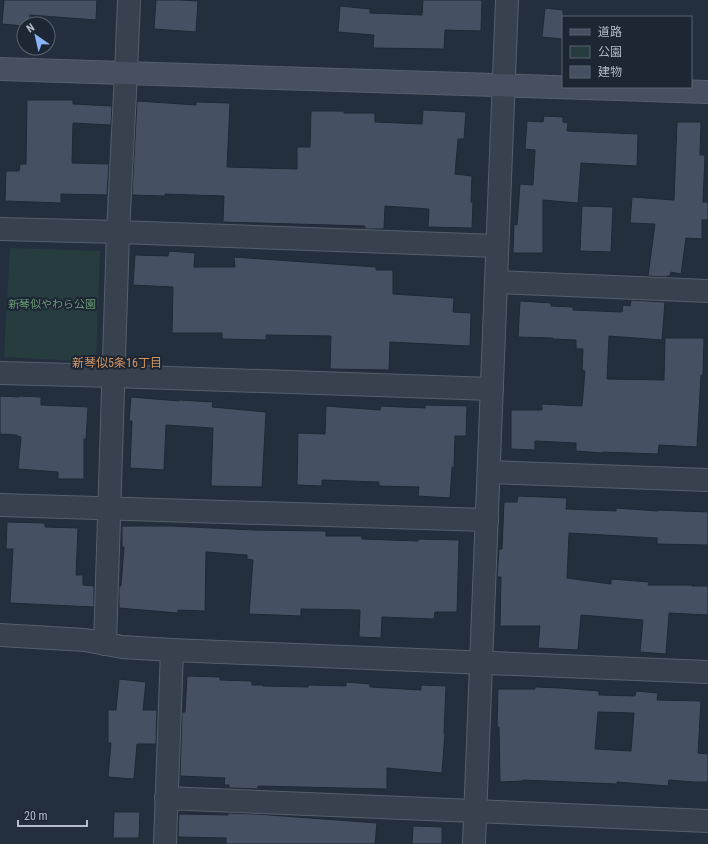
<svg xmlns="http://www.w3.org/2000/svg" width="708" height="844" viewBox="0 0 708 844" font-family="'Roboto Condensed','Noto Sans JP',sans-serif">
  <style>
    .green { fill: #263c3f }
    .building { fill: #455162; stroke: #1f2835; fill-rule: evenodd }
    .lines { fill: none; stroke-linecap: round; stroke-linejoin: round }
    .street-casing { stroke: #565f6c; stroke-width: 24 }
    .secondary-casing { stroke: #565f6c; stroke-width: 24 }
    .street { stroke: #38414e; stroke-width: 22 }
    .secondary { stroke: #465061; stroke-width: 22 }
    .labels { text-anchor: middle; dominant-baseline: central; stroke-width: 4; stroke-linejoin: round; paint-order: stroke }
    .park-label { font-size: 11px; fill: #6b9a76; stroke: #1d2633 }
    .neighbourhood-label { font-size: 12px; fill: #d59563; stroke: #1d2633 }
  </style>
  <rect width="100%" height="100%" fill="#242f3e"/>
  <!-- green -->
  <path class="green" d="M 10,248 L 100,251 L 96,362 L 4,357 Z"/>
  <!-- building -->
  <g class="building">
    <path d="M 4,0 L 97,0 L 96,20 L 30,15 L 29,24 L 24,24 L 24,26 L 2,24 Z"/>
    <path d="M 156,0 L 180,0 L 198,1 L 196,32 L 154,29 Z"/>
    <path d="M 423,0 L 482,0 L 481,31 L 445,30 L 444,49 L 373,48 L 374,35 L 338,32 L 340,6 L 370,9 L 370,13 L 422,15 Z"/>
    <path d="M 545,8 L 563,10 L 563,39 L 542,37 Z"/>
    <path d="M 27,100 L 73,100 L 73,104 L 112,106 L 111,125 L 73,123 L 72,163 L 109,164 L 107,195 L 61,194 L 61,203 L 5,201 L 6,171 L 19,171 L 20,164 L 26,164 Z"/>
    <path d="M 137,101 L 196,105 L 196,102 L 230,103 L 227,167 L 297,169 L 297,147 L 310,147 L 311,111 L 344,111 L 344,113 L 375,113 L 375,122 L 422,124 L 423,110 L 466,112 L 464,139 L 458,139 L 455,174 L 472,176 L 471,202 L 473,202 L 472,228 L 428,227 L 429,209 L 385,206 L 384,229 L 365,229 L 365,226 L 223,222 L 224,196 L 165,194 L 165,196 L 132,195 Z"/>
    <path d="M 544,116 L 563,117 L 563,122 L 568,123 L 567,131 L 638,134 L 637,166 L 581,163 L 578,203 L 543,200 L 543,253 L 513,253 L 514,224 L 517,225 L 520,184 L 533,185 L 535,150 L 525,149 L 527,121 L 543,122 Z"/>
    <path d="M 677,122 L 701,122 L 700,155 L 705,155 L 703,202 L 708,202 L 708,220 L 702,220 L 702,239 L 686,238 L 681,274 L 671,272 L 670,276 L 667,276 L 667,277 L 648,276 L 655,224 L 630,223 L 632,197 L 674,200 Z"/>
    <path d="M 582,206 L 613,207 L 611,252 L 580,251 Z"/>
    <path d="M 169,251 L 195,253 L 194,267 L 235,267 L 234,257 L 376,267 L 376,270 L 393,270 L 393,294 L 454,298 L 453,312 L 471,313 L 470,346 L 390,342 L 389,370 L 330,369 L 331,336 L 266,335 L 266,340 L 222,339 L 222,333 L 172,333 L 173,287 L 133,285 L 135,255 L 168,256 Z"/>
    <path d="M 631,300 L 665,302 L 662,340 L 609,336 L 607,379 L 664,380 L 665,338 L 704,338 L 703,375 L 701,375 L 697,447 L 659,445 L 658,454 L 603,452 L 603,453 L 576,451 L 576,443 L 535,441 L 535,450 L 511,449 L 511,410 L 542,410 L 542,404 L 582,406 L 585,371 L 582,370 L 583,349 L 576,349 L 576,340 L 553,339 L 553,338 L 518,337 L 520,301 L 551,303 L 551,306 L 573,307 L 573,310 L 622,312 L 623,305 L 630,306 Z"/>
    <path d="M 0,396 L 19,397 L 19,396 L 41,397 L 41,405 L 88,407 L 86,439 L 84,439 L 84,479 L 58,479 L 58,472 L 18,469 L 21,437 L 17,436 L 17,435 L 0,434 Z"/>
    <path d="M 131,397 L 179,401 L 179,400 L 213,402 L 212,407 L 266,412 L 262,487 L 211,486 L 213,428 L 166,425 L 164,470 L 130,468 L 132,421 L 129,421 Z"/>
    <path d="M 425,405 L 467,406 L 466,436 L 455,436 L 454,467 L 452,467 L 450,498 L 418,496 L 419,487 L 379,486 L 379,482 L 322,480 L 322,486 L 297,485 L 298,433 L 325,434 L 326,406 L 380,410 L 381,406 L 425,408 Z"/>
    <path d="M 518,496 L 567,498 L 566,509 L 616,511 L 616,508 L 658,511 L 658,510 L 708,512 L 708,545 L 657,544 L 657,538 L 569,533 L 567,578 L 611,584 L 611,579 L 649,582 L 648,585 L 692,585 L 692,586 L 708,586 L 708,615 L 669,613 L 666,654 L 640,652 L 643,620 L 581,615 L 578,650 L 538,648 L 540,626 L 500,626 L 501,577 L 497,577 L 499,549 L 502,549 L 504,502 L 517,502 Z"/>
    <path d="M 7,522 L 45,523 L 45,527 L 78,528 L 76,575 L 83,575 L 83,585 L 94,586 L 94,607 L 10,603 L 13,549 L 6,549 Z"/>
    <path d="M 122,526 L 171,526 L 254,530 L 326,531 L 326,536 L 362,536 L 362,539 L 418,541 L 418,539 L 459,540 L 457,612 L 435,612 L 434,619 L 382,617 L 381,638 L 359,637 L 360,610 L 301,609 L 301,616 L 249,614 L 253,560 L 247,559 L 247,555 L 206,552 L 205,611 L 178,610 L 178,613 L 119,608 L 119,586 L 121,586 L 124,547 L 122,547 Z"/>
    <path d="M 187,676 L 220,677 L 220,680 L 252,681 L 252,685 L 263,685 L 263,686 L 308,687 L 309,685 L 346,686 L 346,682 L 370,684 L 370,687 L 421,690 L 421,685 L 446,686 L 444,733 L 445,733 L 442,773 L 387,768 L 387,789 L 258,786 L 258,789 L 229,788 L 229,785 L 224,785 L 225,778 L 180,776 L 182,712 L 185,712 Z"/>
    <path d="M 119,679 L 146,682 L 143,710 L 157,710 L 156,744 L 137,744 L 134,779 L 108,777 L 111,743 L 108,743 L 108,710 L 116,710 Z"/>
    <path d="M 535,687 L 560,688 L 599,691 L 599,695 L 635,696 L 636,691 L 658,693 L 657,700 L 701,701 L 698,753 L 708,754 L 708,782 L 694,782 L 669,780 L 668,786 L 617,782 L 617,784 L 523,780 L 523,781 L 500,782 L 499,727 L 497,727 L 498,689 L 535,689 ZM 598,712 L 634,713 L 631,751 L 595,749 Z"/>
    <path d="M 114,812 L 140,812 L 139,838 L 113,838 Z"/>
    <path d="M 228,813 L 256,814 L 377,823 L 375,844 L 226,844 L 226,838 L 178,837 L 179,814 L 228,815 Z"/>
    <path d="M 413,826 L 442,827 L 442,844 L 412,844 Z"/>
  </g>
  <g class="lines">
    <defs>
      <g id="street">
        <path d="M 0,229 L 118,232 L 497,246"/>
        <path d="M 496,282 L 708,291"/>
        <path d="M 0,373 L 113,376 L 492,389"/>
        <path d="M 489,472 L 708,480"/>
        <path d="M 0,505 L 487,520"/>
        <path d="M 0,635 L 85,640 L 122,647 L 172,650 L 708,672"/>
        <path d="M 105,644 L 118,232 L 126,73 L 129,0"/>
        <path d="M 166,798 L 708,821"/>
        <path d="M 165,844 L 172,650"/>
        <path d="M 474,844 L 507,0"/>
      </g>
      <path id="secondary" d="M 0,69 L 708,92"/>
    </defs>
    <!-- street casing -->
    <use href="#street" class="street-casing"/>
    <!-- secondary casing -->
    <use href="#secondary" class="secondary-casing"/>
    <!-- street -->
    <use href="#street" class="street"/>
    <!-- secondary -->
    <use href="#secondary" class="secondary"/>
  </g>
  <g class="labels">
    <!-- park labels -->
    <g class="park-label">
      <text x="52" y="304">新琴似やわら公園</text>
    </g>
    <!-- neighbourhood labels -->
    <g class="neighbourhood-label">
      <text x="117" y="363">新琴似5条16丁目</text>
    </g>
  </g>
  <!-- legend -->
  <rect x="562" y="16" width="130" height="72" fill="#1d2633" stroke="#59626f"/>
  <rect x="570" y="29" width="20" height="6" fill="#465061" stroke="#59626f"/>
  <text x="598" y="36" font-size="12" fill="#b4bcc9">道路</text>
  <rect x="570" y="46" width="20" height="12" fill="#263c3f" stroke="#59626f"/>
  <text x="598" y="56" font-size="12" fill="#b4bcc9">公園</text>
  <rect x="570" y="66" width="20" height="12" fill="#455162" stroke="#59626f"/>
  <text x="598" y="76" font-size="12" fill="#b4bcc9">建物</text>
  <!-- north arrow -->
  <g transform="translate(36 36) rotate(326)"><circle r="19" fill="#1d2633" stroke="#59626f"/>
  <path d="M0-3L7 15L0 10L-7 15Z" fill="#8ab4f8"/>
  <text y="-6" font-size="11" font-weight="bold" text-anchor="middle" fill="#b4bcc9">N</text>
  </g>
  <!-- scale -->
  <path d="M18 820v6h69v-6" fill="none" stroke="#b4bcc9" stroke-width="2"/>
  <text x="24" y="820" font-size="12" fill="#b4bcc9" stroke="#1d2633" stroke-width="3" paint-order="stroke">20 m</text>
</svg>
